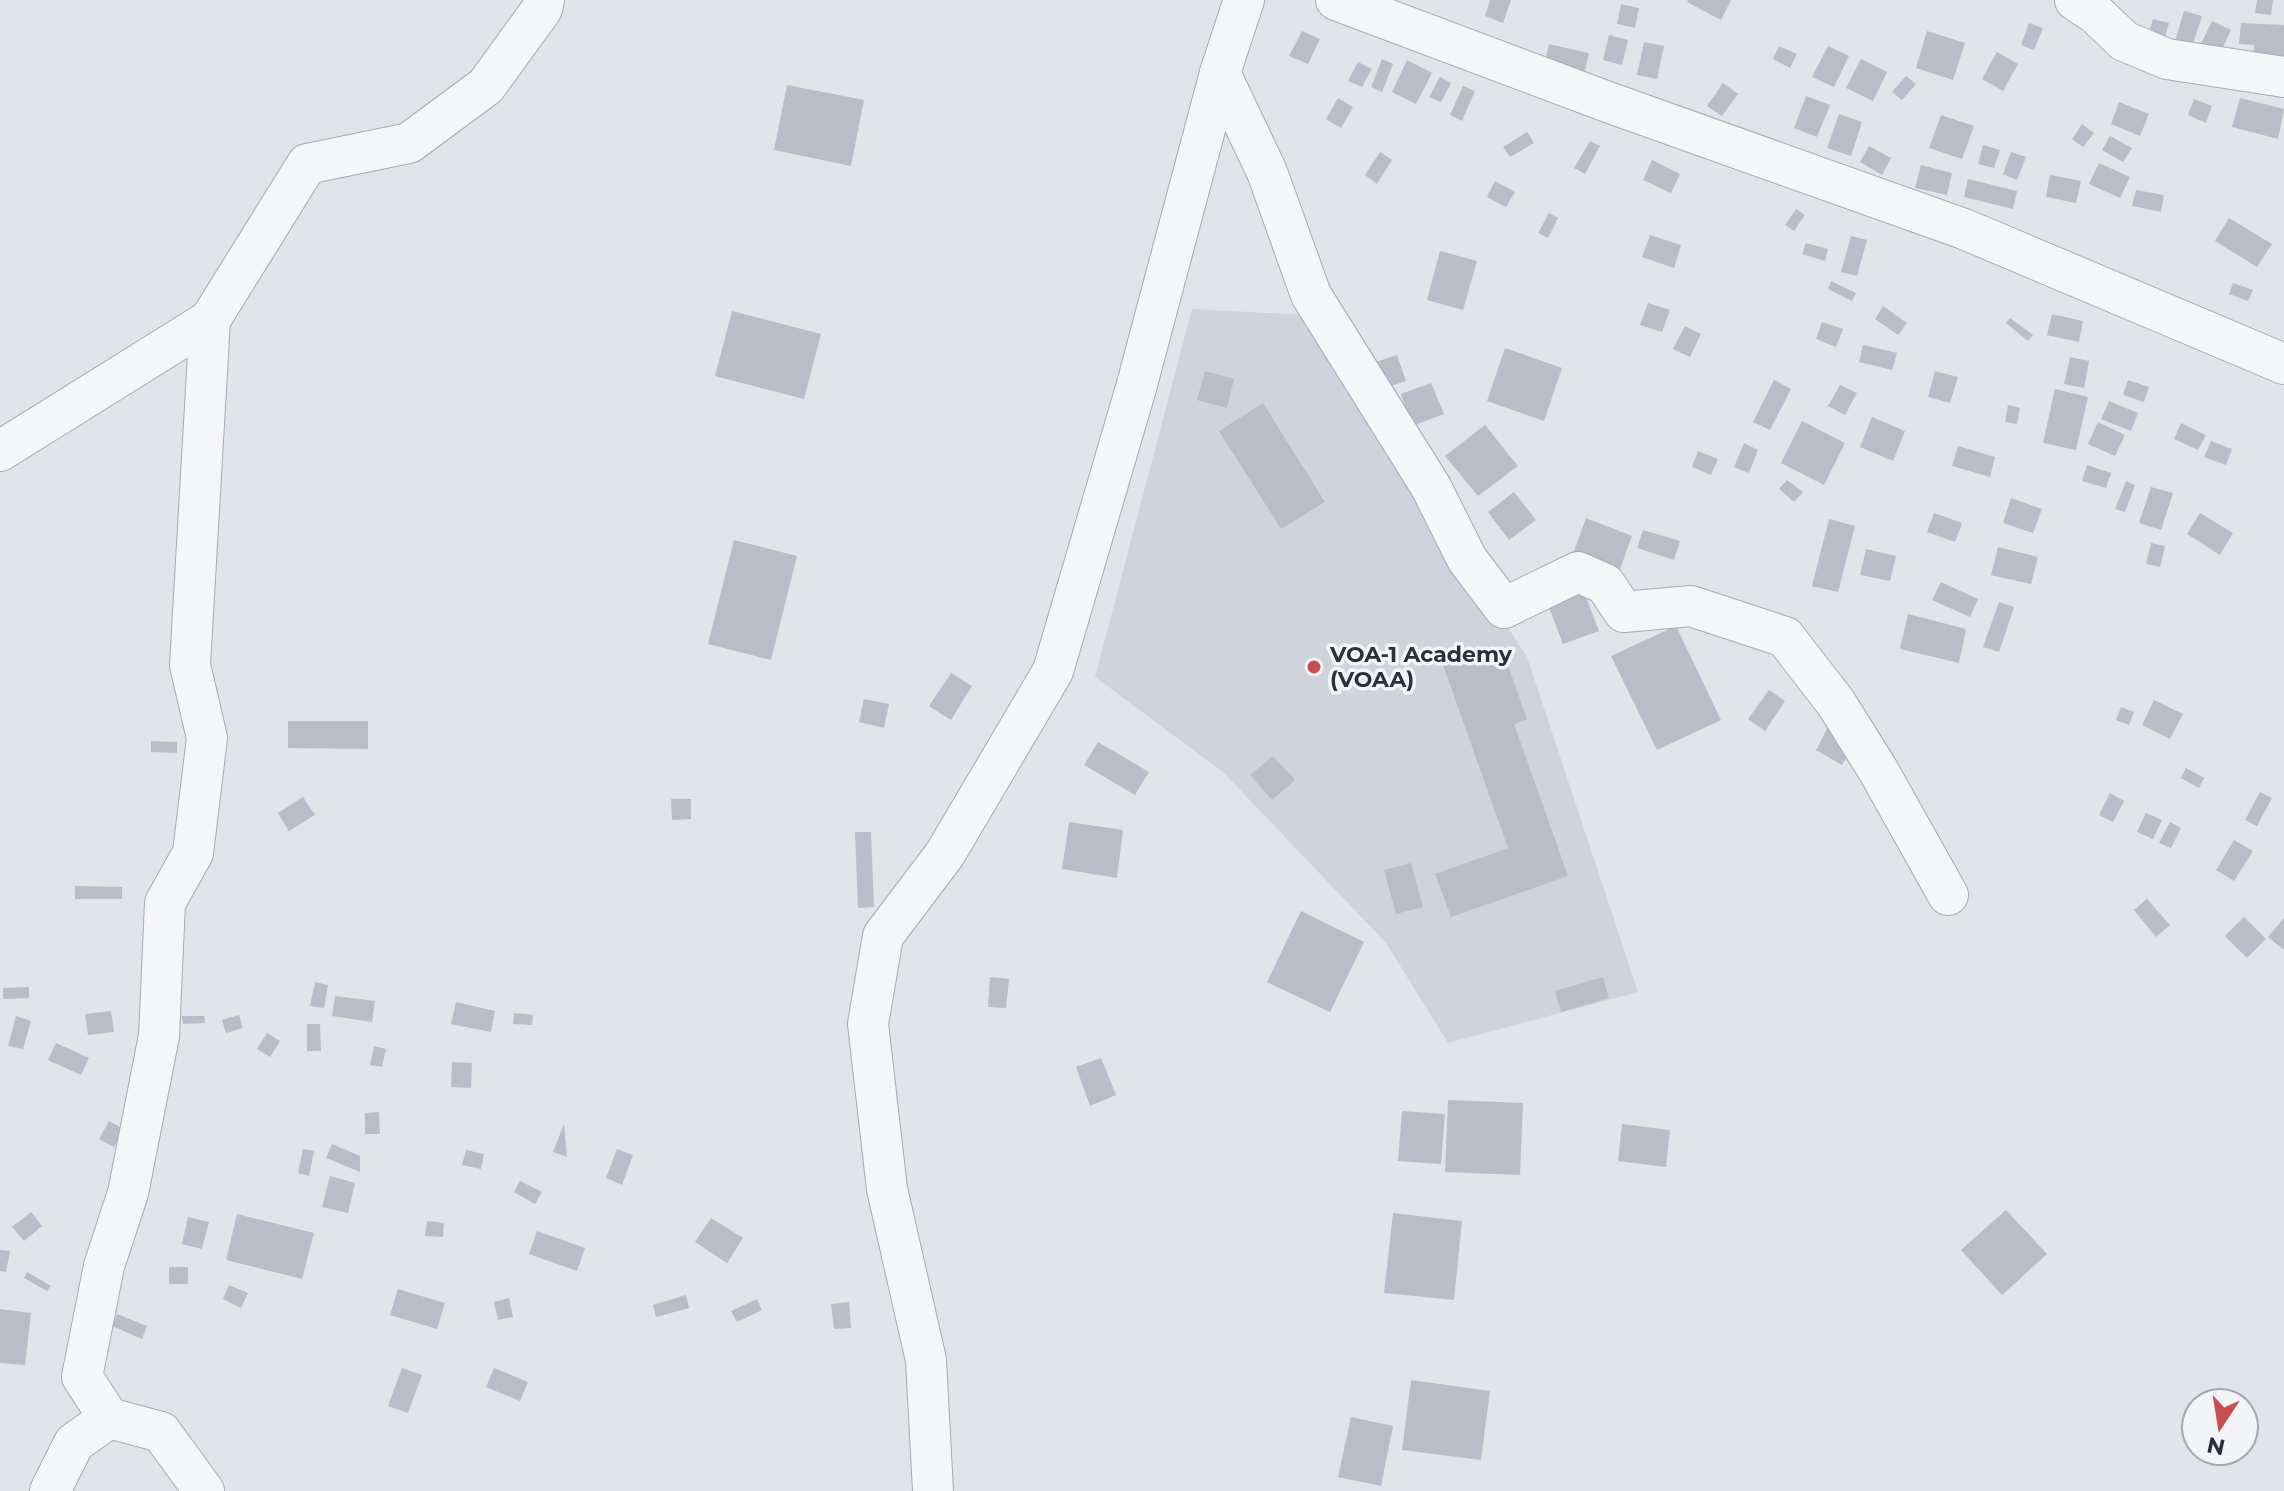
<svg xmlns="http://www.w3.org/2000/svg" width="2284" height="1491" viewBox="0 0 2284 1491" font-family="Montserrat,sans-serif">
  <style>
    .built { fill: #d1d3dc }
    .building { fill: #babdc7 }
    .lines { fill: none; stroke-linecap: round; stroke-linejoin: round }
    .minor-casing { stroke: #a7aab4; stroke-width: 42 }
    .minor { stroke: #f5f6f8; stroke-width: 40 }
    .poi-dot { fill: #c84e51; stroke: #f2f4f7; stroke-width: 3 }
    .labels { text-anchor: middle; dominant-baseline: central; stroke-width: 7; stroke-linejoin: round; paint-order: stroke }
    .poi-label { font-size: 22px; font-weight: bold; fill: #2b3041; stroke: #f2f4f7; text-anchor: start }
  </style>
  <rect width="100%" height="100%" fill="#e2e4ea"/>
  <!-- built -->
  <path class="built" d="M 1192,309 L 1306,315 L 1527,657 L 1638,992 L 1448,1043 L 1386,943 L 1223,772 L 1095,677 Z"/>
  <!-- building -->
  <g class="building">
    <path d="M 1490,0 L 1511,0 L 1503,23 L 1485,16 Z"/>
    <path d="M 1688,0 L 1731,0 L 1721,20 L 1687,2 Z"/>
    <path d="M 2257,0 L 2273,0 L 2271,15 L 2255,13 Z"/>
    <path d="M 1621,4 L 1639,8 L 1635,28 L 1617,24 Z"/>
    <path d="M 2184,11 L 2202,16 L 2191,50 L 2174,45 Z"/>
    <path d="M 2153,19 L 2169,23 L 2163,44 L 2147,39 Z"/>
    <path d="M 2212,21 L 2231,30 L 2220,53 L 2201,44 Z"/>
    <path d="M 2029,23 L 2043,28 L 2034,50 L 2021,45 Z"/>
    <path d="M 2241,23 L 2284,25 L 2284,62 L 2253,60 L 2254,45 L 2239,44 Z"/>
    <path d="M 1302,31 L 1320,39 L 1308,64 L 1289,56 Z"/>
    <path d="M 1927,31 L 1965,43 L 1953,80 L 1916,68 Z"/>
    <path d="M 1609,35 L 1628,40 L 1622,65 L 1603,60 Z"/>
    <path d="M 1644,42 L 1664,46 L 1657,79 L 1637,75 Z"/>
    <path d="M 1549,44 L 1589,53 L 1584,75 L 1544,66 Z"/>
    <path d="M 1779,46 L 1797,54 L 1790,68 L 1773,59 Z"/>
    <path d="M 1828,46 L 1849,56 L 1834,87 L 1812,77 Z"/>
    <path d="M 1997,52 L 2018,64 L 2003,91 L 1982,79 Z"/>
    <path d="M 1382,59 L 1393,64 L 1382,92 L 1371,87 Z"/>
    <path d="M 1861,59 L 1887,72 L 1873,101 L 1846,88 Z"/>
    <path d="M 1407,60 L 1432,73 L 1416,104 L 1392,92 Z"/>
    <path d="M 1358,62 L 1372,69 L 1362,87 L 1348,81 Z"/>
    <path d="M 1906,76 L 1916,84 L 1902,100 L 1892,92 Z"/>
    <path d="M 1440,77 L 1451,83 L 1441,102 L 1429,97 Z"/>
    <path d="M 1723,83 L 1738,94 L 1722,116 L 1707,106 Z"/>
    <path d="M 787,85 L 864,100 L 851,166 L 774,150 Z"/>
    <path d="M 1463,86 L 1475,91 L 1462,121 L 1450,115 Z"/>
    <path d="M 1806,96 L 1830,105 L 1817,137 L 1794,128 Z"/>
    <path d="M 1338,98 L 1353,107 L 1341,128 L 1326,119 Z"/>
    <path d="M 2240,98 L 2284,109 L 2278,139 L 2232,127 Z"/>
    <path d="M 2194,99 L 2212,106 L 2206,123 L 2188,115 Z"/>
    <path d="M 2119,102 L 2149,114 L 2140,136 L 2111,124 Z"/>
    <path d="M 1839,114 L 1862,122 L 1851,156 L 1827,148 Z"/>
    <path d="M 1941,115 L 1974,126 L 1962,159 L 1929,148 Z"/>
    <path d="M 2082,124 L 2094,133 L 2083,147 L 2072,139 Z"/>
    <path d="M 1527,132 L 1534,143 L 1510,157 L 1503,147 Z"/>
    <path d="M 2110,136 L 2132,148 L 2123,162 L 2102,150 Z"/>
    <path d="M 1590,141 L 1600,146 L 1585,174 L 1574,168 Z"/>
    <path d="M 1983,145 L 2000,150 L 1994,168 L 1978,164 Z"/>
    <path d="M 1869,146 L 1891,158 L 1882,175 L 1860,162 Z"/>
    <path d="M 1380,152 L 1392,160 L 1377,184 L 1365,175 Z"/>
    <path d="M 2011,152 L 2026,157 L 2017,180 L 2003,174 Z"/>
    <path d="M 1652,160 L 1680,174 L 1671,193 L 1643,180 Z"/>
    <path d="M 2099,163 L 2130,177 L 2120,198 L 2089,184 Z"/>
    <path d="M 1921,165 L 1952,173 L 1947,195 L 1915,188 Z"/>
    <path d="M 2050,175 L 2081,181 L 2076,203 L 2046,197 Z"/>
    <path d="M 1968,179 L 2017,191 L 2013,209 L 1964,197 Z"/>
    <path d="M 1495,181 L 1515,192 L 1506,207 L 1487,197 Z"/>
    <path d="M 2136,190 L 2164,195 L 2161,212 L 2132,206 Z"/>
    <path d="M 1796,209 L 1805,215 L 1794,231 L 1785,225 Z"/>
    <path d="M 1549,213 L 1558,218 L 1548,238 L 1538,233 Z"/>
    <path d="M 2229,218 L 2272,244 L 2257,267 L 2215,241 Z"/>
    <path d="M 1650,235 L 1681,245 L 1674,268 L 1642,257 Z"/>
    <path d="M 1851,236 L 1867,240 L 1857,276 L 1841,272 Z"/>
    <path d="M 1806,243 L 1828,249 L 1825,261 L 1802,254 Z"/>
    <path d="M 1440,251 L 1477,261 L 1463,310 L 1427,300 Z"/>
    <path d="M 1831,281 L 1856,293 L 1852,301 L 1828,289 Z"/>
    <path d="M 2233,283 L 2253,290 L 2248,301 L 2229,294 Z"/>
    <path d="M 1648,303 L 1670,310 L 1662,332 L 1640,325 Z"/>
    <path d="M 1883,306 L 1907,323 L 1898,335 L 1875,319 Z"/>
    <path d="M 732,311 L 821,334 L 804,399 L 715,376 Z"/>
    <path d="M 2052,314 L 2083,321 L 2079,342 L 2047,335 Z"/>
    <path d="M 2010,318 L 2033,335 L 2028,341 L 2006,323 Z"/>
    <path d="M 1822,322 L 1843,329 L 1836,347 L 1816,339 Z"/>
    <path d="M 1685,326 L 1701,334 L 1690,357 L 1673,349 Z"/>
    <path d="M 1863,345 L 1897,353 L 1892,370 L 1859,362 Z"/>
    <path d="M 1505,348 L 1562,368 L 1544,421 L 1487,401 Z"/>
    <path d="M 1397,355 L 1406,381 L 1385,388 L 1376,362 Z"/>
    <path d="M 2070,357 L 2089,361 L 2084,388 L 2064,384 Z"/>
    <path d="M 1205,371 L 1234,379 L 1227,408 L 1197,400 Z"/>
    <path d="M 1935,371 L 1958,377 L 1950,403 L 1928,397 Z"/>
    <path d="M 1774,380 L 1791,389 L 1770,430 L 1753,422 Z"/>
    <path d="M 2128,380 L 2149,387 L 2144,402 L 2123,395 Z"/>
    <path d="M 1431,383 L 1444,414 L 1412,426 L 1401,394 Z"/>
    <path d="M 1840,385 L 1857,393 L 1845,415 L 1828,406 Z"/>
    <path d="M 2055,389 L 2088,397 L 2076,450 L 2043,443 Z"/>
    <path d="M 2109,401 L 2138,413 L 2131,431 L 2101,419 Z"/>
    <path d="M 1263,403 L 1325,502 L 1281,529 L 1219,431 Z"/>
    <path d="M 2008,405 L 2020,408 L 2017,424 L 2005,422 Z"/>
    <path d="M 1872,417 L 1905,431 L 1893,461 L 1860,447 Z"/>
    <path d="M 1802,421 L 1845,443 L 1824,485 L 1781,463 Z"/>
    <path d="M 2098,422 L 2125,435 L 2115,456 L 2088,444 Z"/>
    <path d="M 2181,423 L 2206,435 L 2198,450 L 2174,439 Z"/>
    <path d="M 1485,425 L 1518,466 L 1478,496 L 1445,456 Z"/>
    <path d="M 2211,441 L 2232,449 L 2226,465 L 2204,457 Z"/>
    <path d="M 1744,443 L 1758,450 L 1749,473 L 1734,467 Z"/>
    <path d="M 1958,446 L 1995,457 L 1990,477 L 1952,466 Z"/>
    <path d="M 1698,451 L 1718,459 L 1711,475 L 1692,467 Z"/>
    <path d="M 2087,465 L 2111,473 L 2106,488 L 2082,481 Z"/>
    <path d="M 1787,480 L 1803,492 L 1794,502 L 1779,489 Z"/>
    <path d="M 2126,481 L 2135,485 L 2125,512 L 2115,509 Z"/>
    <path d="M 2151,487 L 2173,493 L 2161,530 L 2139,523 Z"/>
    <path d="M 1514,492 L 1536,520 L 1509,540 L 1488,512 Z"/>
    <path d="M 2011,498 L 2042,509 L 2033,533 L 2003,523 Z"/>
    <path d="M 1934,513 L 1962,523 L 1955,542 L 1927,532 Z"/>
    <path d="M 2200,513 L 2233,533 L 2220,555 L 2187,534 Z"/>
    <path d="M 1586,518 L 1632,536 L 1619,572 L 1573,554 Z"/>
    <path d="M 1829,519 L 1855,526 L 1838,592 L 1812,586 Z"/>
    <path d="M 1643,530 L 1680,541 L 1674,560 L 1637,548 Z"/>
    <path d="M 734,540 L 797,556 L 771,660 L 708,644 Z"/>
    <path d="M 2151,543 L 2165,546 L 2160,567 L 2146,564 Z"/>
    <path d="M 1998,547 L 2038,557 L 2031,584 L 1991,575 Z"/>
    <path d="M 1866,549 L 1896,556 L 1890,581 L 1860,575 Z"/>
    <path d="M 1941,582 L 1978,599 L 1970,617 L 1932,600 Z"/>
    <path d="M 1582,587 L 1599,631 L 1563,644 L 1546,600 Z"/>
    <path d="M 1999,602 L 2014,607 L 1999,652 L 1983,647 Z"/>
    <path d="M 1908,614 L 1966,629 L 1959,663 L 1900,649 Z"/>
    <path d="M 1676,626 L 1721,720 L 1657,750 L 1611,656 Z"/>
    <path d="M 1501,646 L 1527,719 L 1514,724 L 1568,876 L 1451,917 L 1435,874 L 1508,848 L 1443,665 Z"/>
    <path d="M 951,673 L 972,686 L 951,720 L 929,706 Z"/>
    <path d="M 1769,690 L 1785,701 L 1765,731 L 1748,719 Z"/>
    <path d="M 864,699 L 889,704 L 884,728 L 859,722 Z"/>
    <path d="M 2154,700 L 2183,714 L 2170,739 L 2142,725 Z"/>
    <path d="M 2121,707 L 2134,712 L 2129,725 L 2116,720 Z"/>
    <path d="M 288,721 L 368,721 L 368,749 L 288,748 Z"/>
    <path d="M 1829,725 L 1857,740 L 1842,765 L 1816,750 Z"/>
    <path d="M 151,741 L 177,742 L 177,753 L 151,752 Z"/>
    <path d="M 1098,742 L 1149,772 L 1135,795 L 1084,765 Z"/>
    <path d="M 1273,756 L 1295,780 L 1272,800 L 1250,775 Z"/>
    <path d="M 2186,768 L 2204,778 L 2199,788 L 2181,778 Z"/>
    <path d="M 2260,792 L 2272,798 L 2257,826 L 2245,820 Z"/>
    <path d="M 2110,793 L 2124,801 L 2113,822 L 2099,815 Z"/>
    <path d="M 303,797 L 315,815 L 289,831 L 278,813 Z"/>
    <path d="M 671,799 L 691,799 L 691,819 L 672,820 Z"/>
    <path d="M 2146,813 L 2162,820 L 2153,839 L 2137,832 Z"/>
    <path d="M 1069,822 L 1123,830 L 1117,878 L 1062,869 Z"/>
    <path d="M 2170,822 L 2181,828 L 2171,848 L 2159,843 Z"/>
    <path d="M 855,832 L 871,832 L 874,907 L 858,908 Z"/>
    <path d="M 2234,840 L 2253,851 L 2234,881 L 2216,870 Z"/>
    <path d="M 1411,863 L 1423,907 L 1396,914 L 1384,870 Z"/>
    <path d="M 75,886 L 122,887 L 122,899 L 75,899 Z"/>
    <path d="M 2147,899 L 2170,925 L 2156,937 L 2134,910 Z"/>
    <path d="M 1301,911 L 1364,942 L 1330,1012 L 1267,982 Z"/>
    <path d="M 2244,917 L 2266,939 L 2247,958 L 2225,936 Z"/>
    <path d="M 2284,918 L 2284,950 L 2268,937 Z"/>
    <path d="M 990,977 L 1009,979 L 1006,1008 L 988,1007 Z"/>
    <path d="M 1603,977 L 1609,998 L 1561,1012 L 1555,991 Z"/>
    <path d="M 315,982 L 328,985 L 324,1008 L 310,1006 Z"/>
    <path d="M 29,987 L 29,998 L 3,999 L 3,988 Z"/>
    <path d="M 335,996 L 375,1001 L 372,1022 L 332,1016 Z"/>
    <path d="M 456,1002 L 495,1011 L 491,1032 L 451,1024 Z"/>
    <path d="M 111,1011 L 114,1032 L 88,1035 L 85,1014 Z"/>
    <path d="M 514,1013 L 533,1015 L 532,1025 L 513,1024 Z"/>
    <path d="M 239,1015 L 243,1028 L 226,1033 L 222,1020 Z"/>
    <path d="M 16,1016 L 31,1021 L 23,1049 L 8,1046 Z"/>
    <path d="M 182,1016 L 204,1016 L 205,1023 L 183,1024 Z"/>
    <path d="M 307,1024 L 320,1024 L 321,1051 L 307,1051 Z"/>
    <path d="M 267,1033 L 280,1041 L 270,1057 L 257,1049 Z"/>
    <path d="M 56,1043 L 89,1058 L 81,1075 L 48,1060 Z"/>
    <path d="M 374,1046 L 386,1049 L 382,1067 L 370,1065 Z"/>
    <path d="M 1101,1058 L 1116,1095 L 1090,1106 L 1076,1067 Z"/>
    <path d="M 452,1062 L 472,1063 L 471,1088 L 451,1087 Z"/>
    <path d="M 1448,1100 L 1523,1103 L 1520,1175 L 1445,1172 Z"/>
    <path d="M 1402,1111 L 1445,1114 L 1441,1164 L 1398,1161 Z"/>
    <path d="M 379,1112 L 380,1134 L 365,1134 L 365,1113 Z"/>
    <path d="M 109,1121 L 124,1129 L 114,1147 L 99,1139 Z"/>
    <path d="M 564,1124 L 567,1157 L 553,1152 Z"/>
    <path d="M 1622,1124 L 1670,1130 L 1666,1167 L 1618,1161 Z"/>
    <path d="M 332,1144 L 360,1156 L 360,1172 L 326,1158 Z"/>
    <path d="M 303,1149 L 314,1151 L 309,1176 L 298,1173 Z"/>
    <path d="M 617,1149 L 633,1155 L 622,1185 L 606,1178 Z"/>
    <path d="M 466,1150 L 484,1154 L 481,1169 L 462,1165 Z"/>
    <path d="M 330,1176 L 355,1183 L 348,1213 L 322,1207 Z"/>
    <path d="M 520,1181 L 542,1192 L 535,1204 L 514,1192 Z"/>
    <path d="M 2006,1210 L 2047,1254 L 2002,1295 L 1961,1250 Z"/>
    <path d="M 31,1212 L 42,1226 L 24,1241 L 12,1227 Z"/>
    <path d="M 1393,1213 L 1462,1221 L 1454,1300 L 1384,1293 Z"/>
    <path d="M 237,1214 L 314,1233 L 302,1279 L 226,1260 Z"/>
    <path d="M 188,1217 L 209,1222 L 202,1249 L 182,1244 Z"/>
    <path d="M 711,1218 L 743,1238 L 727,1263 L 695,1242 Z"/>
    <path d="M 427,1221 L 444,1223 L 443,1237 L 425,1236 Z"/>
    <path d="M 537,1231 L 585,1248 L 577,1271 L 529,1254 Z"/>
    <path d="M 0,1250 L 10,1251 L 6,1272 L 0,1271 Z"/>
    <rect x="169" y="1267" width="19" height="17"/>
    <path d="M 27,1272 L 51,1286 L 47,1291 L 24,1278 Z"/>
    <path d="M 229,1285 L 248,1293 L 241,1308 L 223,1299 Z"/>
    <path d="M 398,1289 L 445,1303 L 437,1329 L 390,1315 Z"/>
    <path d="M 686,1295 L 689,1308 L 656,1317 L 653,1305 Z"/>
    <path d="M 509,1298 L 513,1317 L 498,1320 L 494,1302 Z"/>
    <path d="M 757,1299 L 762,1310 L 737,1322 L 731,1311 Z"/>
    <path d="M 849,1302 L 851,1328 L 834,1329 L 831,1304 Z"/>
    <path d="M 0,1309 L 31,1313 L 25,1365 L 0,1363 Z"/>
    <path d="M 117,1314 L 147,1326 L 142,1339 L 112,1326 Z"/>
    <path d="M 402,1368 L 422,1375 L 408,1413 L 388,1406 Z"/>
    <path d="M 494,1368 L 528,1382 L 520,1401 L 486,1387 Z"/>
    <path d="M 1411,1380 L 1490,1391 L 1481,1460 L 1402,1450 Z"/>
    <path d="M 1351,1417 L 1393,1426 L 1381,1486 L 1338,1477 Z"/>
  </g>
  <g class="lines">
    <defs>
      <g id="minor">
        <path d="M 1336,0 L 1605,101 L 1964,229 L 2284,364"/>
        <path d="M 2075,0 L 2096,14 L 2124,41 L 2167,59 L 2284,77"/>
        <path d="M 1220,73 L 1267,172 L 1311,295 L 1431,487 L 1467,559 L 1504,608 L 1578,572 L 1605,584 L 1624,612 L 1691,606 L 1785,637 L 1836,703 L 1878,770 L 1948,895"/>
        <path d="M 210,320 L 307,164 L 409,143 L 486,86 L 542,9 L 544,0"/>
        <path d="M 0,451 L 210,320 L 190,665 L 207,738 L 193,853 L 165,903 L 159,1036 L 128,1193 L 104,1266 L 82,1377 L 109,1418 L 161,1432 L 204,1491"/>
        <path d="M 50,1491 L 74,1443 L 109,1418"/>
        <path d="M 933,1491 L 926,1360 L 887,1189 L 868,1024 L 883,936 L 945,854 L 1053,671 L 1136,388 L 1220,73 L 1244,0"/>
      </g>
    </defs>
    <!-- minor casing -->
    <use href="#minor" class="minor-casing"/>
    <!-- minor -->
    <use href="#minor" class="minor"/>
  </g>
  <!-- markers -->
  <circle class="poi-dot" cx="1314" cy="667" r="8"/>
  <g class="labels">
    <!-- poi labels -->
    <g class="poi-label">
      <text x="1330" y="654">VOA-1 Academy<tspan x="1330" dy="25">(VOAA)</tspan></text>
    </g>
  </g>
  <!-- north arrow -->
  <g transform="translate(2220 1427) rotate(192)"><circle r="38" fill="#f2f4f7" stroke="#a2a6ae" stroke-width="2"/>
  <path d="M0-6L14 30L0 20L-14 30Z" fill="#c84e51"/>
  <text y="-12" font-size="22" font-weight="bold" text-anchor="middle" fill="#2b3041">N</text>
  </g>
</svg>
